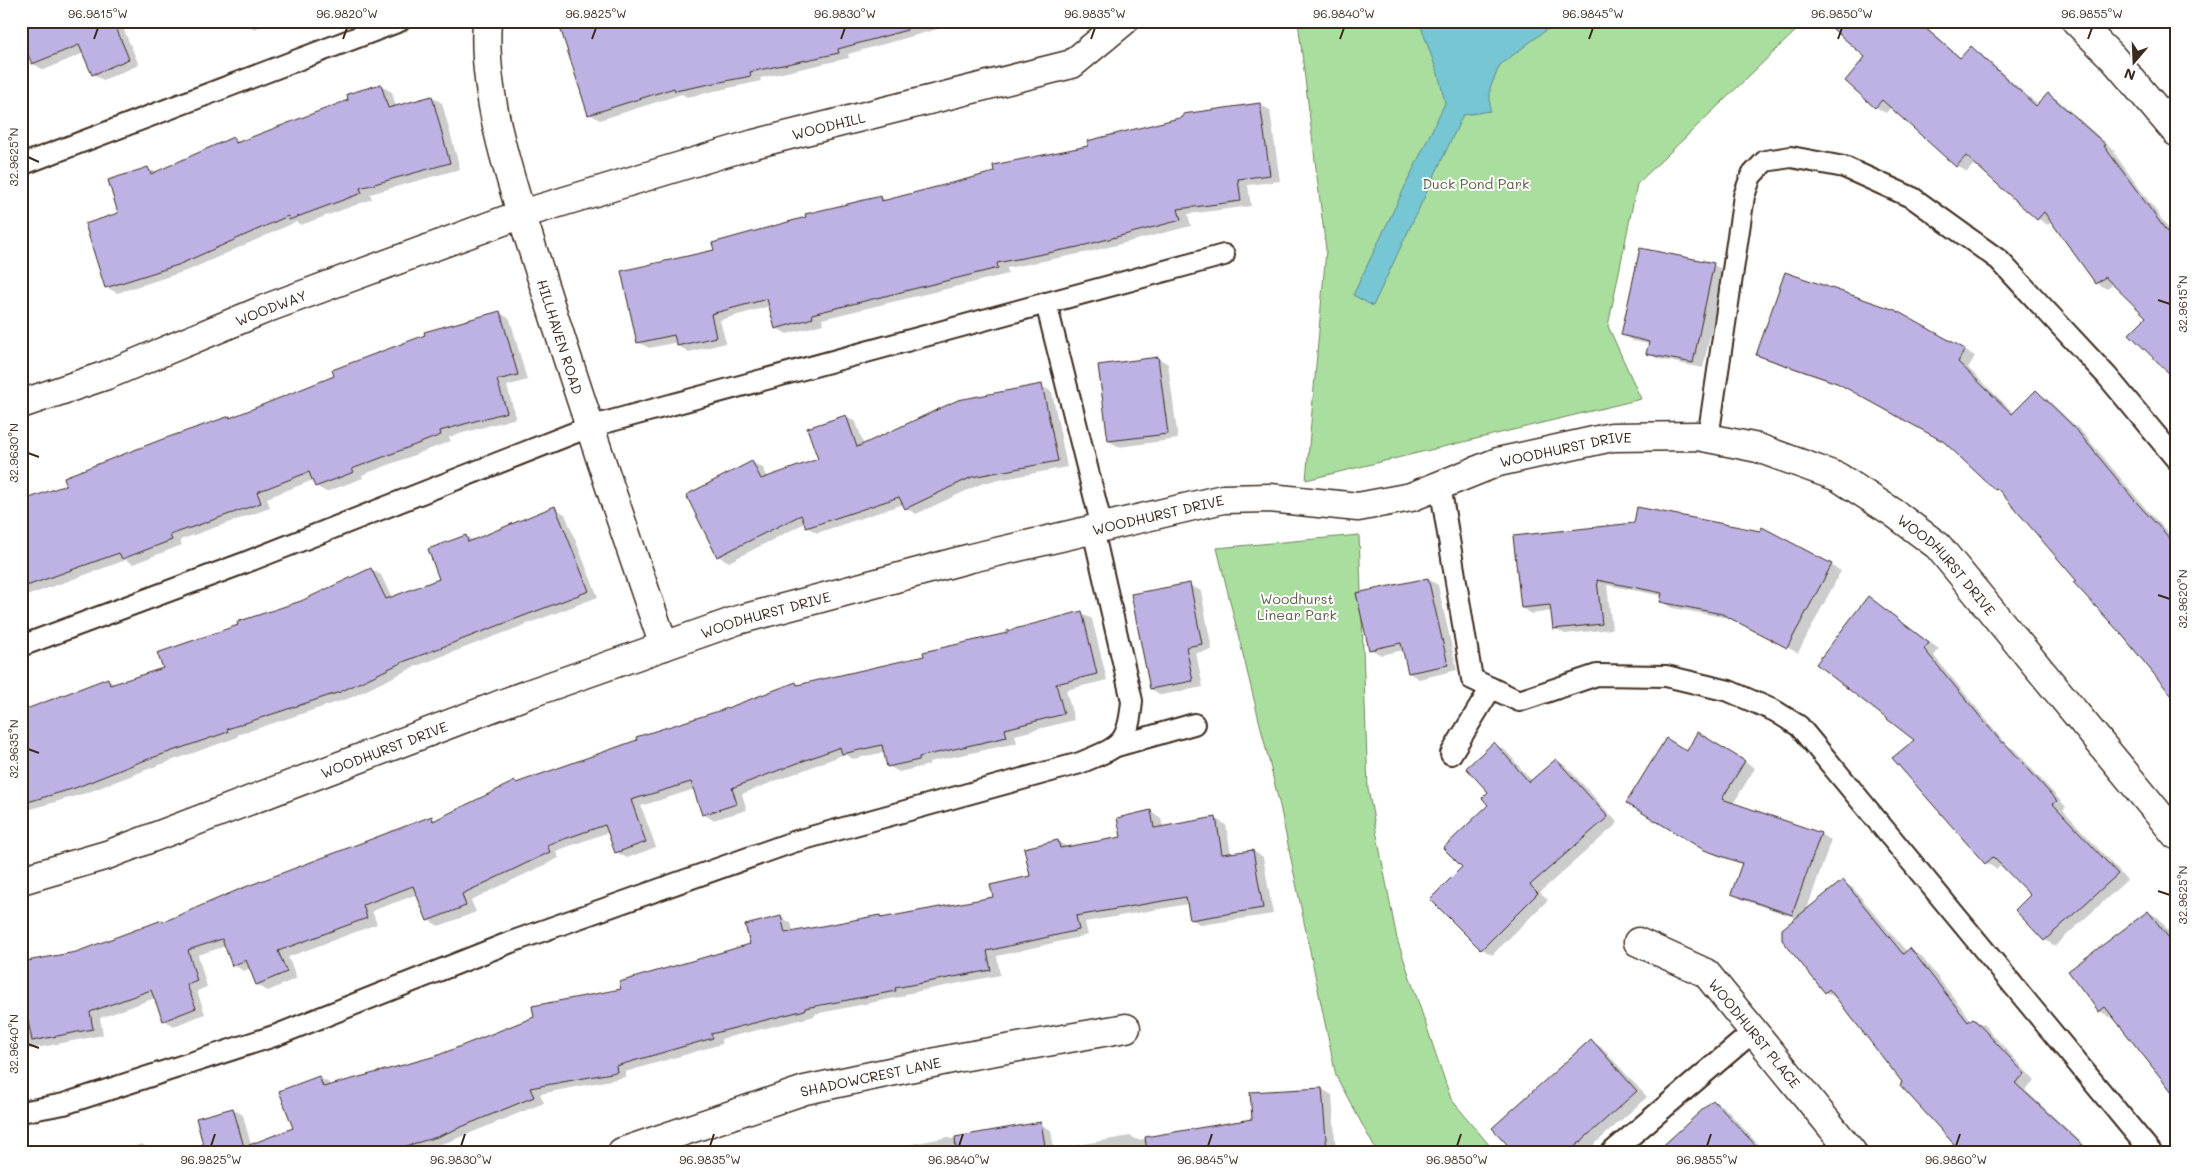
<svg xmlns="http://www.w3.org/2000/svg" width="2197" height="1173" viewBox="0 0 2197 1173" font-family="Mali,sans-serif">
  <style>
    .green { fill: #aade9f; stroke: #72845e }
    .water { fill: #77c6d3; stroke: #5f888b }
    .shadow { fill: #0003 }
    .building { fill: #bdb2e3; stroke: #3b2a1e }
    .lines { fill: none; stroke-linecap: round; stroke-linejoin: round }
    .service-casing { stroke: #3b2a1e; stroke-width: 24 }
    .minor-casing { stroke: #3b2a1e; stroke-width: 31 }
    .service { stroke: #fff; stroke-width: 20 }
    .minor { stroke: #fff; stroke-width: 28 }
    .ticks { fill: none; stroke: #3b2a1e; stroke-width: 2 }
    .labels { text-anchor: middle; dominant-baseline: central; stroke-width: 4; stroke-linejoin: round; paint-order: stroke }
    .street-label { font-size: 14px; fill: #3b2a1e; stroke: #fff }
    .park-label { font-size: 14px; fill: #5c6045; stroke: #fff }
    .neatline { fill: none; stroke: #3b2a1e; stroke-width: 2 }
    .ticks-label { font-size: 12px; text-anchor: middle; fill: #3b2a1e }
  </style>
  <rect width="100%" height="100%" fill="#fff"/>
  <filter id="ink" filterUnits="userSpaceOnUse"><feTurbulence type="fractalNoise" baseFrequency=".02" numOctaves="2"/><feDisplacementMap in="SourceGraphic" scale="10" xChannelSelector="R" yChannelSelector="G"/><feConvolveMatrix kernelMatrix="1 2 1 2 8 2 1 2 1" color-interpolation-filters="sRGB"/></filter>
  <g filter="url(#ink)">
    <!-- green -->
    <g class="green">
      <path d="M 1298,21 L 1806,21 L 1637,184 L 1608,326 L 1641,399 L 1306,480 L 1326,250 Z"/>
      <path d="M 1359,535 L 1368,789 L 1397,939 L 1451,1099 L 1495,1152 L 1377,1152 L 1336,1076 L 1280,806 L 1217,548 Z"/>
    </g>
    <!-- water -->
    <path class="water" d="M 1419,21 L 1558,21 L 1500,65 L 1490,88 L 1490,111 L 1463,115 L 1373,306 L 1353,295 L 1445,103 L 1439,77 Z"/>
    <!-- shadow -->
    <g class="shadow">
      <path d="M 120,21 L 139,65 L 103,80 L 93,74 L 84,53 L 44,70 L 33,64 L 21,36 Z"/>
      <path d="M 243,21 L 277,21 L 254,29 Z"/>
      <path d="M 571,21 L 967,21 L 848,54 L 849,58 L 760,78 L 761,81 L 687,97 L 682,94 L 600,120 L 589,114 Z"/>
      <path d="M 1851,21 L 1919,21 L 1961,58 L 1971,48 L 1981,54 L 2038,105 L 2048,94 L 2058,100 L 2115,151 L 2114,153 L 2176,239 L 2176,378 L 2147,317 L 2114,284 L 2107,289 L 2096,283 L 2052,221 L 2048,225 L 2038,219 L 1975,163 L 1967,172 L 1957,166 L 1891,107 L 1886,113 L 1876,107 L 1867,57 Z"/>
      <path d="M 381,86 L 392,92 L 396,107 L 432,97 L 442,103 L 460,169 L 370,194 L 372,199 L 301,225 L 296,222 L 189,270 L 117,293 L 106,287 L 120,214 L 148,169 L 156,173 L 233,139 L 240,142 L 350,101 Z"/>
      <path d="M 1259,104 L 1270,110 L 1280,181 L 1248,185 L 1251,206 L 1188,214 L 1191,226 L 1089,252 L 1007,268 L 1008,274 L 822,319 L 823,324 L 787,334 L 776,328 L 770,306 L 720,320 L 726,343 L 689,352 L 678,346 L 678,342 L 649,348 L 638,342 L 715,251 L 881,197 L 887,201 L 1089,146 Z"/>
      <path d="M 1713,265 L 1724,270 L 1703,368 L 1658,359 L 1648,353 L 1650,344 L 1633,341 L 1623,335 Z"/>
      <path d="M 499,312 L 510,319 L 527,380 L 507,386 L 516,418 L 449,437 L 451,441 L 362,475 L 363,478 L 326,492 L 316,486 L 313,480 L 267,498 L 270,508 L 180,540 L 182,545 L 133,564 L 126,560 L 21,598 L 21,502 L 68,485 L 230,417 L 232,418 Z"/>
      <path d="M 1895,312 L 1975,356 L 1968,368 L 2015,414 L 2036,392 L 2046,398 L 2084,434 L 2147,510 L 2176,541 L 2176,701 L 2123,634 L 2005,494 L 1995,489 L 1945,442 L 1849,388 L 1768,360 L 1758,354 Z"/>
      <path d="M 1158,358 L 1168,364 L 1178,439 L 1119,447 L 1109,441 Z"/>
      <path d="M 1042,386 L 1052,392 L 1067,467 L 983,483 L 916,514 L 906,508 L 904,504 L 817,533 L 807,527 L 805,523 L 729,562 L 718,556 L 752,462 L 763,468 L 768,478 L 820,460 L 846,416 L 856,422 L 864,445 Z"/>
      <path d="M 554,508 L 565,514 L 598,597 L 414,667 L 350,698 L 237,735 L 238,737 L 151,768 L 86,793 L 21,812 L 21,703 L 30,709 L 107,680 L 116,685 L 164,668 L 239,626 L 302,602 L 371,569 L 381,575 L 392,598 L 440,580 L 466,536 L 474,541 Z"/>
      <path d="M 1514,538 L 1831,565 L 1841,571 L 1798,653 L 1734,619 L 1672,608 L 1661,602 L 1663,596 L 1607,585 L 1612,629 L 1565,634 L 1554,628 L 1552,611 L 1532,614 L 1522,608 Z"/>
      <path d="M 1428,579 L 1438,585 L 1457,670 L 1419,679 L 1409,673 L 1404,650 L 1381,655 L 1370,649 Z"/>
      <path d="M 1190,585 L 1201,591 L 1212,650 L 1196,653 L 1203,687 L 1161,695 L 1151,689 Z"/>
      <path d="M 1868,598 L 1939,649 L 1934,656 L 2008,746 L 2014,749 L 2066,807 L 2063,810 L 2127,880 L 2055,946 L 2045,940 L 2016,910 L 2032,895 L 2002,864 L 1996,869 L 1986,863 L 1916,739 Z"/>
      <path d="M 1081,613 L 1092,619 L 1107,680 L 1066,690 L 1074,720 L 1015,735 L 1017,743 L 929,762 L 929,765 L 899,772 L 888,766 L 885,752 L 853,759 L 845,754 L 742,794 L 747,810 L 713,820 L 703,814 L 695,789 L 641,806 L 656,847 L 627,858 L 616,852 L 609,832 L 556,851 L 559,858 L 471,900 L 476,912 L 439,926 L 428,920 L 418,894 L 372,911 L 377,924 L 288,957 L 297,978 L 268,991 L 257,985 L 250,968 L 244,971 L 233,965 L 226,946 L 198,955 L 207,987 L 197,991 L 205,1014 L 174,1026 L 164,1020 L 155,998 L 100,1018 L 103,1035 L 21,1051 L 21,963 L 76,953 L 162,921 L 164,923 L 432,818 L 437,821 L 517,784 L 796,683 L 800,686 L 926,657 Z"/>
      <path d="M 1698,734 L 1755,768 L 1733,804 L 1820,834 L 1831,840 L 1806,912 L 1843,882 L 1853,888 L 1907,952 L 1910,950 L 1921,956 L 1972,1021 L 1973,1019 L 1984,1025 L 2035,1081 L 2025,1090 L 2092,1152 L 1963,1152 L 1836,998 L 1826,992 L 1797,918 L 1743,900 L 1733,894 L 1743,865 L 1716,855 L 1628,803 L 1687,752 Z"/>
      <path d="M 1494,744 L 1505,750 L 1532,781 L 1556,760 L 1566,766 L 1618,823 L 1540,892 L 1548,900 L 1492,955 L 1482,949 L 1464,867 L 1490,805 Z"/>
      <path d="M 1151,812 L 1161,818 L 1163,828 L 1216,819 L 1226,825 L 1231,854 L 1253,851 L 1263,857 L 1273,914 L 1201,925 L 1191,919 L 1188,904 L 1085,922 L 1088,935 L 997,956 L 1000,975 L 905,994 L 905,996 L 815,1014 L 815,1016 L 721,1039 L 722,1044 L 625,1072 L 626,1077 L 540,1094 L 544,1103 L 448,1142 L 415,1152 L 204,1152 L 233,1109 L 243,1115 L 251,1145 L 295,1129 L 319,1077 L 329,1083 L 331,1086 L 436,1058 L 752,945 L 781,917 L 791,923 L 794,933 L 880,916 L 885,919 L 995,898 L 1032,877 L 1058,842 L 1068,847 L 1122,838 Z"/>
      <path d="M 2148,912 L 2159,918 L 2176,941 L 2176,1095 L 2113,1015 L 2110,1017 L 2099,1011 Z"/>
      <path d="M 1591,1041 L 1601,1047 L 1647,1097 L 1586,1152 L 1516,1152 Z"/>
      <path d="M 1322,1089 L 1332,1095 L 1336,1152 L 877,1151 L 948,1137 L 951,1139 L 1040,1124 L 1051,1130 L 1054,1149 L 1130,1136 L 1138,1140 L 1253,1120 Z"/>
      <path d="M 1713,1101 L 1724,1107 L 1765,1152 L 1658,1152 Z"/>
      <path d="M 142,1144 L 153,1152 L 116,1152 Z"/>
    </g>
    <!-- building -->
    <g class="building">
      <path d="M 21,21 L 135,21 L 117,30 L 129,59 L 92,75 L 79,45 L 32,64 L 21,39 Z"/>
      <path d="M 558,21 L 636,21 L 638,28 L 672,21 L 906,21 L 907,30 L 838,49 L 839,53 L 750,72 L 751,76 L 675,91 L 674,88 L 588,115 Z"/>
      <path d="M 1824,21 L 1917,21 L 1960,58 L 1971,46 L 2036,106 L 2048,93 L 2106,145 L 2104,146 L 2176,244 L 2176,380 L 2129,334 L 2146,317 L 2105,277 L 2096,284 L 2044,212 L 2037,220 L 1966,156 L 1956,167 L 1882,100 L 1875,108 L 1845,81 L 1865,57 Z"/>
      <path d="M 381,84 L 388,108 L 432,96 L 450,163 L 360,188 L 362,193 L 289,220 L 288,216 L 178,265 L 105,288 L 85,224 L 118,213 L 108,180 L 148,167 L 151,174 L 233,137 L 236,143 L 348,100 L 347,94 Z"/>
      <path d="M 1260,103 L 1270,175 L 1238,179 L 1241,201 L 1178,209 L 1181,220 L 1078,247 L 997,263 L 998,268 L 812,314 L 813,318 L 775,329 L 767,299 L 711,314 L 716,337 L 677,346 L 674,335 L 637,343 L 621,271 L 714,250 L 712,243 L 806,217 L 805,214 L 881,196 L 882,201 L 994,172 L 993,165 L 1088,146 L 1087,141 L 1183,117 L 1183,114 Z"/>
      <path d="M 1640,248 L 1714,263 L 1693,363 L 1646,354 L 1649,342 L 1621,335 Z"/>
      <path d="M 1785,272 L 1895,310 L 1965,349 L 1958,362 L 2012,414 L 2036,390 L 2074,427 L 2136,502 L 2176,545 L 2176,701 L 2122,635 L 2073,582 L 2076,580 L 1997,488 L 1995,490 L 1944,442 L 1837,383 L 1756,355 Z"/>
      <path d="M 500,311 L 518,375 L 497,380 L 507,412 L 440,431 L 441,435 L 352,469 L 354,472 L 315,487 L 309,472 L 257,492 L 261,503 L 170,535 L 172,540 L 122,559 L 119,553 L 21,588 L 21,501 L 66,485 L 64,477 L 163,439 L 230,416 L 230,418 L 334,376 L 332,370 L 425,335 L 424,332 Z"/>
      <path d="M 1158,357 L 1168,434 L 1108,441 L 1098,365 Z"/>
      <path d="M 1042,384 L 1058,461 L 972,477 L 905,509 L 899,497 L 806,528 L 801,515 L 717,557 L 686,495 L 752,461 L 761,479 L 818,459 L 807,428 L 846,415 L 857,447 L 958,400 Z"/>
      <path d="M 555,506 L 589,591 L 403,662 L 340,692 L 227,729 L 228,732 L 140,762 L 75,788 L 21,804 L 21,711 L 108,678 L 110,685 L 163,668 L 157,653 L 238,625 L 237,622 L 301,601 L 371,568 L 386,599 L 439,579 L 428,549 L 466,535 L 468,542 Z"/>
      <path d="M 1637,507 L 1760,531 L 1762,527 L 1832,564 L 1787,648 L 1722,614 L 1660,602 L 1662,593 L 1597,580 L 1602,624 L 1553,629 L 1550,605 L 1521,608 L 1513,536 L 1634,523 Z"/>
      <path d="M 1428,578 L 1448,665 L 1408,673 L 1401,643 L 1369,650 L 1356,593 Z"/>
      <path d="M 1190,583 L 1202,644 L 1186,647 L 1193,681 L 1150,689 L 1131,594 Z"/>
      <path d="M 1868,596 L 1929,643 L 1924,649 L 2002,743 L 2004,742 L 2057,801 L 2053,804 L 2118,874 L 2044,941 L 2015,910 L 2030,895 L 1993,857 L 1985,864 L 1892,758 L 1914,740 L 1816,664 Z"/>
      <path d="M 1082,611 L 1097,674 L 1056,684 L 1064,714 L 1005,729 L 1007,737 L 919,757 L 919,760 L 887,767 L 882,745 L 842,754 L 840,747 L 732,788 L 737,804 L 702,815 L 691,782 L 631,800 L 646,842 L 615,853 L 605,825 L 547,845 L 550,852 L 462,894 L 466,906 L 427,921 L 413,886 L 363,905 L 367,918 L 278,951 L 287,972 L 256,985 L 246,960 L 232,966 L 222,939 L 188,950 L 197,981 L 187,985 L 196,1008 L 163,1021 L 151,990 L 90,1012 L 93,1029 L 32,1041 L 21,985 L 21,962 L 76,952 L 162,920 L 163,922 L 240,889 L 432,816 L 433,821 L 515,781 L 516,783 L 637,740 L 636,737 L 722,710 L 796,682 L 797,685 L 924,656 L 923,652 L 1007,633 L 1007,631 Z"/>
      <path d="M 1697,732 L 1745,761 L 1722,799 L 1821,833 L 1792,915 L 1731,894 L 1742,863 L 1704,850 L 1626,803 L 1666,738 L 1687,751 Z"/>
      <path d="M 1494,742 L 1529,782 L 1556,759 L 1608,817 L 1530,885 L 1538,893 L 1481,950 L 1430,899 L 1462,867 L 1443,848 L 1488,805 L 1482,798 L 1488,792 L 1466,768 Z"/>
      <path d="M 1151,810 L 1154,828 L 1216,817 L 1222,854 L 1253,850 L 1263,908 L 1190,920 L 1186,897 L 1076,916 L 1079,930 L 987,951 L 991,970 L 895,988 L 896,991 L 805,1008 L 805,1010 L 711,1034 L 713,1038 L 616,1066 L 617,1072 L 530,1088 L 534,1097 L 437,1137 L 385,1152 L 205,1152 L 196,1118 L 233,1108 L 244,1147 L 293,1128 L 279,1091 L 319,1076 L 323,1087 L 436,1056 L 534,1017 L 532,1006 L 621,989 L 619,982 L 750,944 L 745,925 L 781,916 L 785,933 L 880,915 L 881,918 L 993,897 L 990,885 L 1030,876 L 1024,848 L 1058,840 L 1060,848 L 1121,837 L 1117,818 Z"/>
      <path d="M 1843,880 L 1903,954 L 1910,948 L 1968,1022 L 1973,1018 L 2025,1074 L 2015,1083 L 2090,1152 L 1961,1152 L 1900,1085 L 1902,1082 L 1829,989 L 1825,993 L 1782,940 L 1782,929 Z"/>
      <path d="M 2148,911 L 2176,947 L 2176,1097 L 2105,1007 L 2099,1012 L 2068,971 Z"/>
      <path d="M 1591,1039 L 1637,1091 L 1569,1152 L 1514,1152 L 1492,1128 Z"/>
      <path d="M 1322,1088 L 1327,1152 L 1147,1152 L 1145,1137 L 1252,1119 L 1250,1092 Z"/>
      <path d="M 1713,1100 L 1762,1152 L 1656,1152 Z"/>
      <path d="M 1041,1122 L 1046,1152 L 956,1152 L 955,1137 Z"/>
    </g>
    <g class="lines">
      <defs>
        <g id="service">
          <path d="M 21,165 L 400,21"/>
          <path d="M 1046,303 L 1102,527"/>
          <path d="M 1708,438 L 1744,196 L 1751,176 L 1765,161 L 1791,157 L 1844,167 L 1913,198 L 1999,260 L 2107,376 L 2176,459"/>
          <path d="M 1440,485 L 1472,679 L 1519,701 L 1597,675 L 1666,676 L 1729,691 L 1775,711 L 1799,726 L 2151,1152"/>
          <path d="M 21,646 L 244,563 L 589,427 L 1224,255"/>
          <path d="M 1117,746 L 1194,724"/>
          <path d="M 1451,754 L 1491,688"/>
          <path d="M 21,1112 L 64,1104 L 277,1035 L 511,942 L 793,842 L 1080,763 C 1119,746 1128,747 1132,701 L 1093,530"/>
          <path d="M 1612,1152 L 1754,1031"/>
        </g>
        <g id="minor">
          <path id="s1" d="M 487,21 C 481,104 518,201 542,279 C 581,402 622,524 664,646"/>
          <path d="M 2076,21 L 2113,58 L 2176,132"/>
          <path id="s2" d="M 21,404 L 107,375 L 270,307 L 522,214 L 754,144 L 1072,64 L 1124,21"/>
          <path id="s3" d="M 21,880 L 107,855 L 528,694 L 738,620 L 971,558 L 1223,499 L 1270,498 L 1358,507 L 1411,497 L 1498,462 L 1612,437 L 1698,436 L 1758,448 L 1838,477 L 1894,513 L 1938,546 L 2176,835"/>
          <path id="s4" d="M 1638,942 L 1706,973 L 1852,1152"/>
          <path id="s5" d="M 622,1152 L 805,1090 L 956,1058 L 1126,1028"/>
        </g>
      </defs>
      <!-- service casing -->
      <use href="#service" class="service-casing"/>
      <!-- minor casing -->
      <use href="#minor" class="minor-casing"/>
      <!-- service -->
      <use href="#service" class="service"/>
      <!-- minor -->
      <use href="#minor" class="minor"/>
    </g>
  </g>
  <!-- ticks -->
  <path class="ticks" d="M 94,39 L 98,28M 343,39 L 347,28M 592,39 L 596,28M 841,39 L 845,28M 1091,39 L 1095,28M 1340,39 L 1344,28M 1589,39 L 1593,28M 1838,39 L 1842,28M 2088,39 L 2092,28M 28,157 L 39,162M 2158,300 L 2170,304M 28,453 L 39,457M 2158,595 L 2170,599M 28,749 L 39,753M 2158,891 L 2170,895M 28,1044 L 39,1048M 211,1146 L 215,1134M 461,1146 L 465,1134M 710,1146 L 714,1134M 959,1146 L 963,1134M 1208,1146 L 1212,1134M 1457,1146 L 1461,1134M 1707,1146 L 1711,1134M 1956,1146 L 1960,1134"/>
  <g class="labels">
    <!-- street labels -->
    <g class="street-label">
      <text stroke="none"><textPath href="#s2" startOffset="855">WOODHILL</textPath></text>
      <text stroke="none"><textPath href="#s2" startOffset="268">WOODWAY</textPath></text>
      <text stroke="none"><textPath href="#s1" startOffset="326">HILLHAVEN ROAD</textPath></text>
      <text stroke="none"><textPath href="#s3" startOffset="1615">WOODHURST DRIVE</textPath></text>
      <text stroke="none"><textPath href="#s3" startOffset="1196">WOODHURST DRIVE</textPath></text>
      <text stroke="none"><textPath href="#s3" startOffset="2036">WOODHURST DRIVE</textPath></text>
      <text stroke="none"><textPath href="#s3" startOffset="791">WOODHURST DRIVE</textPath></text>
      <text stroke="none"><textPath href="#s3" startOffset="386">WOODHURST DRIVE</textPath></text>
      <text stroke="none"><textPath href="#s4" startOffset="152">WOODHURST PLACE</textPath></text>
      <text stroke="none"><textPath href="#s5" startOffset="260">SHADOWCREST LANE</textPath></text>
    </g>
    <!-- park labels -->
    <g class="park-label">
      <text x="1476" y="183">Duck Pond Park</text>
      <text x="1297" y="598">Woodhurst<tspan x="1297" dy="16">Linear Park</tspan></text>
    </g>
  </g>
  <!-- margin -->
  <rect width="2197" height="1173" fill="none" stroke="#fff" stroke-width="55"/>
  <!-- north arrow -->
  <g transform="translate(2134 62) rotate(199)" stroke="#ffffff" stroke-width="4" paint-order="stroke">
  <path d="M0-4L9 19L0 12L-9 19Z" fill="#3b2a1e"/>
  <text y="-8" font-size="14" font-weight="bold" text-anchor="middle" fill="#3b2a1e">N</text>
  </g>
  <rect x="28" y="28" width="2142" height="1118" class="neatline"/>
  <g class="ticks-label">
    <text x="98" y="18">96.9815°W</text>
    <text x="347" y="18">96.9820°W</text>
    <text x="596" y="18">96.9825°W</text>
    <text x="845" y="18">96.9830°W</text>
    <text x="1095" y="18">96.9835°W</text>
    <text x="1344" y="18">96.9840°W</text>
    <text x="1593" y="18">96.9845°W</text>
    <text x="1842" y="18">96.9850°W</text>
    <text x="2092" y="18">96.9855°W</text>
    <text transform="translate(14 157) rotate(-90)" y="4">32.9625°N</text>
    <text transform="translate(2183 304) rotate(-90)" y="4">32.9615°N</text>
    <text transform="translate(14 453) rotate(-90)" y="4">32.9630°N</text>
    <text transform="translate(2183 599) rotate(-90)" y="4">32.9620°N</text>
    <text transform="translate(14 749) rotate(-90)" y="4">32.9635°N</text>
    <text transform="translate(2183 895) rotate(-90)" y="4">32.9625°N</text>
    <text transform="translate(14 1044) rotate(-90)" y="4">32.9640°N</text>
    <text x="211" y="1164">96.9825°W</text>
    <text x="461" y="1164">96.9830°W</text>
    <text x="710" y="1164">96.9835°W</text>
    <text x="959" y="1164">96.9840°W</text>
    <text x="1208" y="1164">96.9845°W</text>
    <text x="1457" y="1164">96.9850°W</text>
    <text x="1707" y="1164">96.9855°W</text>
    <text x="1956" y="1164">96.9860°W</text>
  </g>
</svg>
